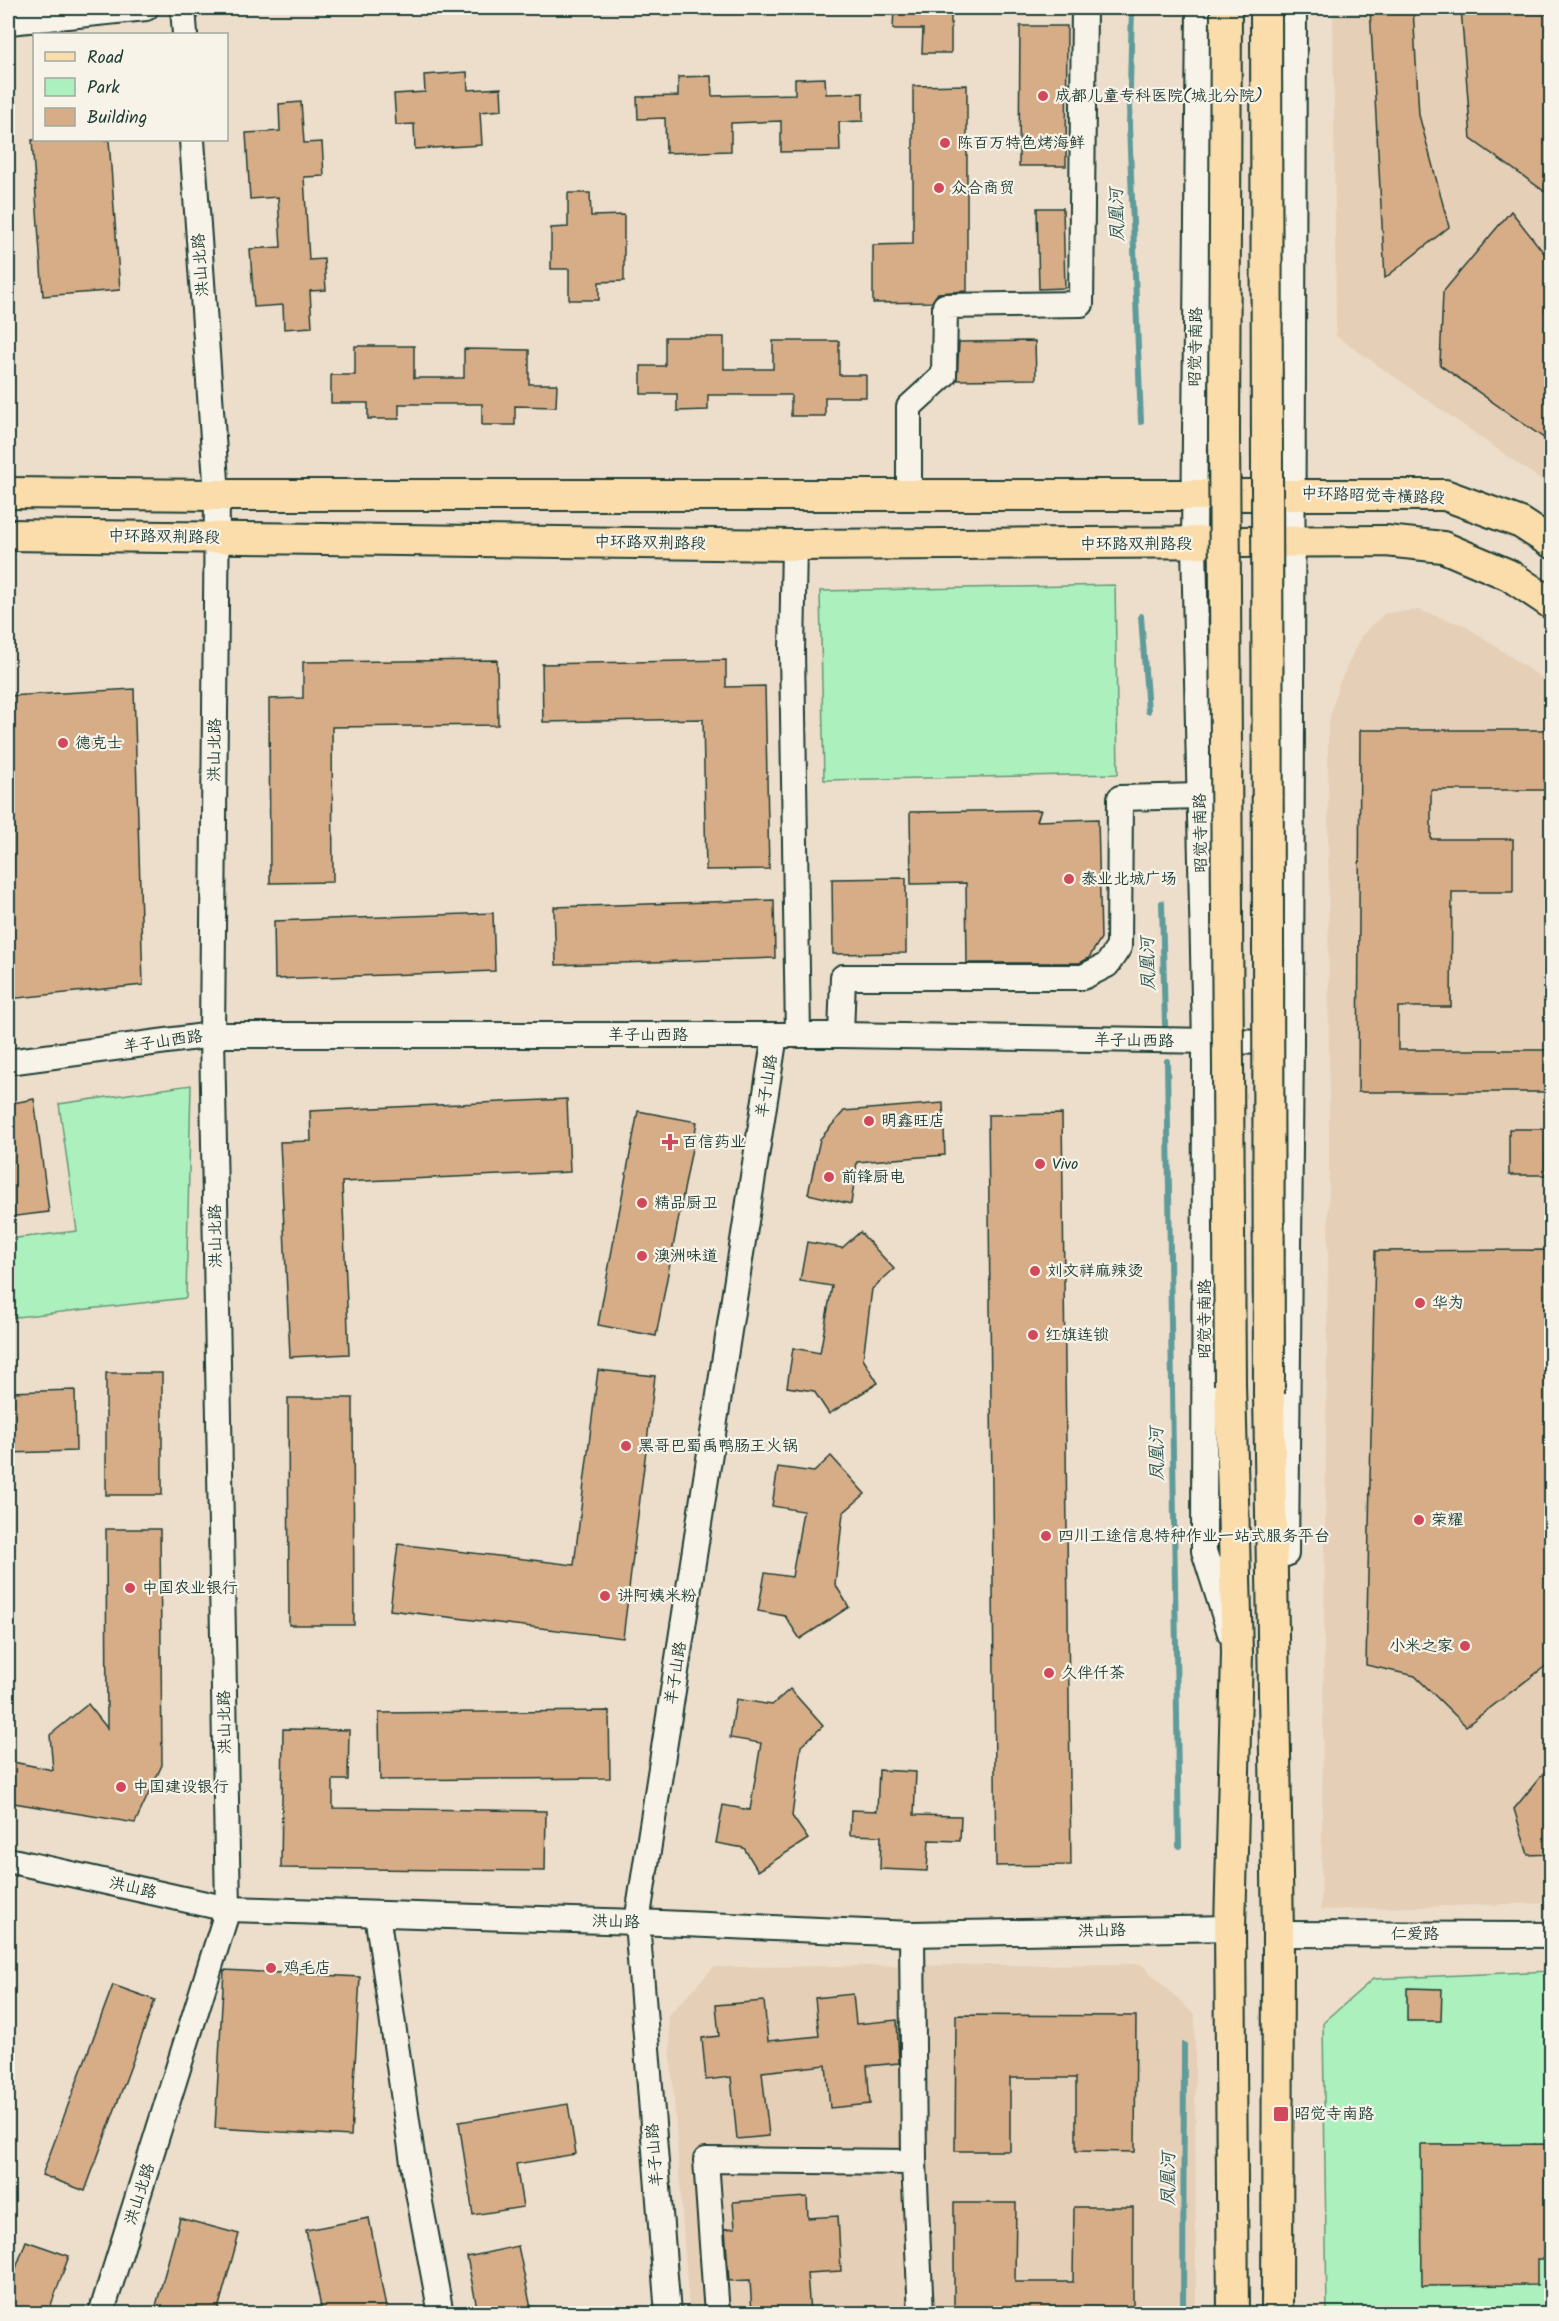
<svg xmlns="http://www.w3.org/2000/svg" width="1559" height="2321" viewBox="0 0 1559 2321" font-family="Kalam,'LXGW WenKai TC',sans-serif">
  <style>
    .built { fill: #e6cfb7 }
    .green { fill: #acf1bd; stroke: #669778; stroke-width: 1.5 }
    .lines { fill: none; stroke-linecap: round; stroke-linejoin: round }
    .stream { stroke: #5f9b9b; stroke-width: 6 }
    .building { fill: #d7ad88; stroke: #1f3d34; stroke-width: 1.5 }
    .minor-casing { stroke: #1f3d34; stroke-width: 28 }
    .major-casing { stroke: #1f3d34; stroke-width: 34 }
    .minor { stroke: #f7f3e8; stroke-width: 24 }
    .major { stroke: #faddab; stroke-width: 30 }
    .major-bridge-casing { stroke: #1f3d34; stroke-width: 34; stroke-linecap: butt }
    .major-bridge { stroke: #faddab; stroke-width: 30 }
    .poi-dot { fill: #d1495b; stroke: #f7f3e8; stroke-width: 2 }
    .labels { text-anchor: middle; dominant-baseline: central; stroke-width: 4.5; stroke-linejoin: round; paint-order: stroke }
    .poi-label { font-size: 16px; fill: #1f3d34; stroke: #f7f3e8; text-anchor: start }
    .street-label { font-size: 16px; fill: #1f3d34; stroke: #f7f3e8 }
    .water-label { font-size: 18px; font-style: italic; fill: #345c56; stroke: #f7f3e8 }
  </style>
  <rect width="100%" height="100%" fill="#eddecb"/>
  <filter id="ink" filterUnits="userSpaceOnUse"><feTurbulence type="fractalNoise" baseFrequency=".0167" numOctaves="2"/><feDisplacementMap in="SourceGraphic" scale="12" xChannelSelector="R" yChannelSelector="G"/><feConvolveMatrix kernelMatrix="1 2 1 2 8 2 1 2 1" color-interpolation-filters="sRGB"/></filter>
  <g filter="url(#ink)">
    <!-- built -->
    <g class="built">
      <path d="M 1333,8 L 1551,8 L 1551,487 L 1336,336 Z"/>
      <path d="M 1418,610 L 1464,625 L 1551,684 L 1551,1903 L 1321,1910 L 1329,1159 L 1328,725 L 1338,686 L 1361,636 L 1385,613 Z"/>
      <path d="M 1141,1964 L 1195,2015 L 1196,2313 L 689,2313 L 668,2016 L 714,1967 Z"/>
    </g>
    <!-- green -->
    <g class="green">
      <path d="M 1115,585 L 1118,774 L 824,780 L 820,591 Z"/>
      <path d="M 191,1085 L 186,1298 L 8,1318 L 8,1239 L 77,1231 L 59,1104 Z"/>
      <path d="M 1551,1971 L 1551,2313 L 1327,2313 L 1323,2023 L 1373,1979 Z"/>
    </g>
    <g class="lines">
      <!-- stream -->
      <g class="stream">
        <path d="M 1132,8 L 1129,125 L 1141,422"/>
        <path d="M 1141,616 L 1148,711"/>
        <path d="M 1162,903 L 1165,1025"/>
        <path d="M 1167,1061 L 1179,1846"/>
        <path d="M 1183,2314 L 1184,2045"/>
      </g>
    </g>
    <!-- building -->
    <g class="building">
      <path d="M 894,8 L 951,8 L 951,53 L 922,53 L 923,29 L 893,29 Z"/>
      <path d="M 1370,8 L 1413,8 L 1419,115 L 1449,227 L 1385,278 Z"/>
      <path d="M 1461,8 L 1537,8 L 1551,18 L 1551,196 L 1471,139 Z"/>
      <path d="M 1020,26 L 1067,26 L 1066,166 L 1019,166 Z"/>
      <path d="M 467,72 L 468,90 L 501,88 L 502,110 L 480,112 L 482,145 L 415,149 L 414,124 L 396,125 L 394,94 L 425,92 L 424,75 Z"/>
      <path d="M 711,76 L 712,96 L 795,94 L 795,79 L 825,78 L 826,94 L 863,93 L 863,121 L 839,122 L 840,151 L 781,152 L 781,121 L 731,123 L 731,151 L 666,153 L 665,118 L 638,119 L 637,97 L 678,96 L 678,77 Z"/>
      <path d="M 967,85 L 967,291 L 938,293 L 932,302 L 873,303 L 873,245 L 913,244 L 913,86 Z"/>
      <path d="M 301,102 L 304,143 L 322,142 L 324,176 L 304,177 L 309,260 L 324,259 L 326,290 L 310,291 L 312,327 L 284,329 L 283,305 L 254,307 L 250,249 L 281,247 L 278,197 L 250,199 L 246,133 L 280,131 L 279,104 Z"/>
      <path d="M 32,140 L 109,140 L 120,290 L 43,296 Z"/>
      <path d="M 568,193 L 590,193 L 591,216 L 624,215 L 624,281 L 599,282 L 599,300 L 569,300 L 569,269 L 551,269 L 551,228 L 568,227 Z"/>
      <path d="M 1037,208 L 1063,208 L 1065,288 L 1039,289 Z"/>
      <path d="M 1511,211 L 1551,262 L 1551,288 L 1545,310 L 1551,315 L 1551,443 L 1440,365 L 1443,292 Z"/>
      <path d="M 665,337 L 724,337 L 724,369 L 773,369 L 773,341 L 839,341 L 839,375 L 866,375 L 866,397 L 825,397 L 825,416 L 791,416 L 791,395 L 708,395 L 708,410 L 677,411 L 677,394 L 641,394 L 641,366 L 665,366 Z"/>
      <path d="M 1035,341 L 1036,379 L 957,380 L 959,342 Z"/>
      <path d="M 355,346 L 414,346 L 414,378 L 464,378 L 464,349 L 529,350 L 529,384 L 557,384 L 556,407 L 515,406 L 515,425 L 482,425 L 482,404 L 399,404 L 399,419 L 368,419 L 368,403 L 331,403 L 331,375 L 355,375 Z"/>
      <path d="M 497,660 L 498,725 L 332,727 L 333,882 L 270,883 L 269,699 L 303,698 L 303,662 Z"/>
      <path d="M 726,660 L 726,687 L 765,686 L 769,869 L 706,870 L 703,719 L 543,722 L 542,664 Z"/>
      <path d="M 134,689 L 143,985 L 8,999 L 8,696 Z"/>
      <path d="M 1360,730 L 1551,730 L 1551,790 L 1431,790 L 1431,839 L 1513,839 L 1513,892 L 1452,892 L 1451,1007 L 1398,1007 L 1398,1050 L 1551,1050 L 1551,1092 L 1358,1092 Z"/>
      <path d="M 1041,810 L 1037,821 L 1098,819 L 1101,938 L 1089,958 L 1080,963 L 967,963 L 966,883 L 911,884 L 910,812 Z"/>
      <path d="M 906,878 L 906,953 L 833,954 L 832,879 Z"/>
      <path d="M 774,900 L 775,958 L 556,965 L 554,907 Z"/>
      <path d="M 493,913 L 495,971 L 275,979 L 274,921 Z"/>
      <path d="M 34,1099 L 49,1212 L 8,1217 L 8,1104 Z"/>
      <path d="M 567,1099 L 570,1172 L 342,1182 L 349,1354 L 290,1357 L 280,1142 L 311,1141 L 310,1111 Z"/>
      <path d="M 943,1103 L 945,1155 L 857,1162 L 851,1204 L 808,1194 L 820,1139 L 844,1111 Z"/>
      <path d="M 638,1111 L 697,1122 L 656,1336 L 598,1325 Z"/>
      <path d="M 1062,1114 L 1071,1865 L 996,1866 L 988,1115 Z"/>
      <path d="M 1509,1129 L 1546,1129 L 1545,1175 L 1509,1175 Z"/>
      <path d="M 860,1232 L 894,1269 L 872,1289 L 863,1359 L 878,1383 L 829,1414 L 814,1391 L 787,1387 L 793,1348 L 820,1353 L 832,1286 L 800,1281 L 807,1242 L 842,1248 Z"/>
      <path d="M 1551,1250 L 1551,1662 L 1466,1726 L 1415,1676 L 1366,1665 L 1375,1251 Z"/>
      <path d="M 598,1370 L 655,1376 L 623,1638 L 390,1610 L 398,1544 L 574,1565 Z"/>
      <rect x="106" y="1373" width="56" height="122"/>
      <path d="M 75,1390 L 76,1451 L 8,1453 L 8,1392 Z"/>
      <path d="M 288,1398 L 353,1398 L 354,1625 L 289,1625 Z"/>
      <path d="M 831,1456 L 865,1494 L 843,1513 L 835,1584 L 849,1607 L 800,1639 L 785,1616 L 758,1611 L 765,1573 L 792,1577 L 803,1511 L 772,1506 L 778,1467 L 814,1472 Z"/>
      <path d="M 106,1529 L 160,1529 L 162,1765 L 135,1823 L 8,1802 L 8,1761 L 53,1770 L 50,1735 L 88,1704 L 107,1728 Z"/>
      <path d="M 790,1689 L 823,1726 L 801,1746 L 792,1816 L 808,1839 L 758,1871 L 744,1848 L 716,1843 L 723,1805 L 750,1810 L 761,1743 L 730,1738 L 736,1699 L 772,1705 Z"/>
      <path d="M 609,1711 L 610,1778 L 380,1780 L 379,1713 Z"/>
      <path d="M 283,1729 L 349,1730 L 348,1780 L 333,1780 L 333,1808 L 546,1811 L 545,1871 L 281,1868 Z"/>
      <path d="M 1551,1764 L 1551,1854 L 1528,1855 L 1514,1809 Z"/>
      <path d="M 879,1770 L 916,1772 L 914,1815 L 961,1816 L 960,1841 L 929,1840 L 927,1871 L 880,1869 L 881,1836 L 850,1835 L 851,1810 L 877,1811 Z"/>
      <path d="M 224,1970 L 360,1977 L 351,2136 L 215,2128 Z"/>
      <path d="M 113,1985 L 155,2000 L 85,2191 L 42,2175 Z"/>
      <path d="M 1407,1988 L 1442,1989 L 1441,2021 L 1407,2021 Z"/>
      <path d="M 853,1994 L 856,2024 L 897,2020 L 899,2063 L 867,2066 L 870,2104 L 830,2108 L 826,2065 L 762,2072 L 769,2136 L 737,2139 L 731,2077 L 706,2080 L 702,2038 L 719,2036 L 716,2005 L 764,2001 L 768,2041 L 819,2036 L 815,1998 Z"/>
      <path d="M 956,2015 L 1136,2016 L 1135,2152 L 1076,2151 L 1076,2078 L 1010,2078 L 1010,2151 L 955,2151 Z"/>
      <path d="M 568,2104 L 576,2154 L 516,2164 L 523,2207 L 473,2215 L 459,2122 Z"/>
      <path d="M 1551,2144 L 1551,2259 L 1537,2259 L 1537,2285 L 1422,2286 L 1421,2145 Z"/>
      <path d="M 807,2197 L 808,2218 L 838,2216 L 841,2271 L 807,2273 L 810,2313 L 752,2313 L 750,2280 L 729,2281 L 725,2229 L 735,2228 L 733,2202 Z"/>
      <path d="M 954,2203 L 1016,2203 L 1015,2282 L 1073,2282 L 1074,2207 L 1133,2207 L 1133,2313 L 954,2313 Z"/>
      <path d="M 180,2218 L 239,2234 L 217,2313 L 154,2313 Z"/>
      <path d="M 369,2218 L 387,2313 L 322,2313 L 306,2230 Z"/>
      <path d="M 26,2241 L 69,2256 L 48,2313 L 8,2313 L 8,2290 Z"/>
      <path d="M 518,2246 L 532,2313 L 478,2313 L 467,2257 Z"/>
    </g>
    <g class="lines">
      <defs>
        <g id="minor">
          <path d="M 183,8 L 185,34"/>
          <path d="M 1199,8 L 1194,544 L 1205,1043 L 1204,1551 L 1230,1633"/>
          <path d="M 9,22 L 146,8"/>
          <path d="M 909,497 L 909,407 L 944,375 L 945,306 L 1081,304 L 1084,8"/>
          <path d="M 794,545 L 792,651 L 798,1035"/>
          <path d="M 841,1035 L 843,977 L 1083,977 L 1107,965 L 1119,947 L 1120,798 L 1200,796"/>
          <path d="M 8,1062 L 212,1035 L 841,1035 L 1286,1042"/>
          <path d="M 1286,1554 L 1291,1042 L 1294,8"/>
          <path d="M 8,1860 L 228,1909 L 637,1922 L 912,1934 L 1230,1928"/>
          <path d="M 377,1914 L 415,2176 L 441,2314"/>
          <path d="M 912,1934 L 914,2162"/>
          <path d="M 1278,1934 L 1552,1935"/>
          <path d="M 101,2314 L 228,1909 L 212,1035 L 217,495 L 192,140"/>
          <path d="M 668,2314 L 637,1922 L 775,1035"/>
          <path d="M 717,2314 L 706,2160 L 914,2162 L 921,2314"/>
        </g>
        <g id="major">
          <path d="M 8,493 L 217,495 L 1445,495 L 1521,523 L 1552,543"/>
          <path d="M 8,535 L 794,545 L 1386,541 L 1443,547 L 1509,575 L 1552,604"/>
          <path d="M 1230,1385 L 1237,1653 L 1230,1928 L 1233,2314"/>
          <path d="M 1269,1394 L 1278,1934 L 1277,2314"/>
        </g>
      </defs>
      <!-- minor casing -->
      <use href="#minor" class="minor-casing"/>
      <!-- major casing -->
      <use href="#major" class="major-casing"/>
      <!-- minor -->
      <use href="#minor" class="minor"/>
      <!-- major -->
      <use href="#major" class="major"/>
      <defs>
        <g id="major-bridge">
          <path d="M 1226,8 L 1224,432 L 1230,1385"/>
          <path d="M 1266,8 L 1269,1394"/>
        </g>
      </defs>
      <!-- major-bridge casing -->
      <use href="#major-bridge" class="major-bridge-casing"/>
      <!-- major-bridge -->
      <use href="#major-bridge" class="major-bridge"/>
    </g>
  </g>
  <!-- markers -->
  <g class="poi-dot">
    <circle cx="1043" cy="96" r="6"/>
    <circle cx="945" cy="143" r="6"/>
    <circle cx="939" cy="188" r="6"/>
    <circle cx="63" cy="743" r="6"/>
    <circle cx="1069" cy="879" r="6"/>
    <circle cx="869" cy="1121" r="6"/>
    <path d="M667 1133h6v6h6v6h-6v6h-6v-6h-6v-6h6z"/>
    <circle cx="1040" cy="1164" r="6"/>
    <circle cx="829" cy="1177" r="6"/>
    <circle cx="642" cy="1203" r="6"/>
    <circle cx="642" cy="1256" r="6"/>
    <circle cx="1035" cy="1271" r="6"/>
    <circle cx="1420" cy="1303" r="6"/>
    <circle cx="1033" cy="1335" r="6"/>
    <circle cx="626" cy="1446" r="6"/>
    <circle cx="1419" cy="1520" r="6"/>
    <circle cx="1046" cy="1536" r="6"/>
    <circle cx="130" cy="1588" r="6"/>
    <circle cx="605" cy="1596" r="6"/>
    <circle cx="1465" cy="1646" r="6"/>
    <circle cx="1049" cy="1673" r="6"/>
    <circle cx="121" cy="1787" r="6"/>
    <circle cx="271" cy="1968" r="6"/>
    <rect x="1273" y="2106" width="16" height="16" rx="3"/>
  </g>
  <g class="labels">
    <!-- poi labels -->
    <g class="poi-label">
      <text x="1055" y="96">成都儿童专科医院(城北分院)</text>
      <text x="957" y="143">陈百万特色烤海鲜</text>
      <text x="951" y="188">众合商贸</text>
      <text x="75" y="743">德克士</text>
      <text x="1081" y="879">泰业北城广场</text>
      <text x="881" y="1121">明鑫旺店</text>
      <text x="682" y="1142">百信药业</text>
      <text x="1052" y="1164">Vivo</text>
      <text x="841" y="1177">前锋厨电</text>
      <text x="654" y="1203">精品厨卫</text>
      <text x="654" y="1256">澳洲味道</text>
      <text x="1047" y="1271">刘文祥麻辣烫</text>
      <text x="1432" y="1303">华为</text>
      <text x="1045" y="1335">红旗连锁</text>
      <text x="638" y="1446">黑哥巴蜀禹鸭肠王火锅</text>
      <text x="1431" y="1520">荣耀</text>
      <text x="1058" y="1536">四川工途信息特种作业一站式服务平台</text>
      <text x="142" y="1588">中国农业银行</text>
      <text x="617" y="1596">讲阿姨米粉</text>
      <text x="1453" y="1646" text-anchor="end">小米之家</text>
      <text x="1061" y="1673">久伴仟茶</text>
      <text x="133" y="1787">中国建设银行</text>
      <text x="283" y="1968">鸡毛店</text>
      <text x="1294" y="2114">昭觉寺南路</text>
    </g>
    <!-- street labels -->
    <g class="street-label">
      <text transform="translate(201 265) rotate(-94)">洪山北路</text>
      <text transform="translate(1196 347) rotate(-89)">昭觉寺南路</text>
      <text transform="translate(1373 496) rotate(2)">中环路昭觉寺横路段</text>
      <text transform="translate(164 537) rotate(1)">中环路双荆路段</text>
      <text transform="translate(650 543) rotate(1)">中环路双荆路段</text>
      <text x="1136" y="544">中环路双荆路段</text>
      <text transform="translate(215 750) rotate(-89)">洪山北路</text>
      <text transform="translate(1201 833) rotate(-91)">昭觉寺南路</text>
      <text x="648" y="1035">羊子山西路</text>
      <text transform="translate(1134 1041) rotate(1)">羊子山西路</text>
      <text transform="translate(163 1042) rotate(-8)">羊子山西路</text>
      <text transform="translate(767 1086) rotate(-81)">羊子山路</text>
      <text transform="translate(216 1236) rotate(-91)">洪山北路</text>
      <text transform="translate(1205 1319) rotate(-90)">昭觉寺南路</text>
      <text transform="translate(676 1673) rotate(-81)">羊子山路</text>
      <text transform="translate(225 1722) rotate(-91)">洪山北路</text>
      <text transform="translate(133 1888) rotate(13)">洪山路</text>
      <text transform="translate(616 1922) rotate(2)">洪山路</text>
      <text transform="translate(1102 1931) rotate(-1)">洪山路</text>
      <text x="1415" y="1934">仁爱路</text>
      <text transform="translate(655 2155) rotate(-94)">羊子山路</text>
      <text transform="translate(140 2194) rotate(-72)">洪山北路</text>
    </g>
    <!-- water labels -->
    <g class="water-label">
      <text transform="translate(1118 215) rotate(-92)">凤凰河</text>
      <text transform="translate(1149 964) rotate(-92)">凤凰河</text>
      <text transform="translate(1158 1454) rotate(-91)">凤凰河</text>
      <text transform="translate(1169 2179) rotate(-90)">凤凰河</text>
    </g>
  </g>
  <!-- margin -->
  <rect width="1559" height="2321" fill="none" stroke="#f7f3e8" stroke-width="30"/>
  <rect x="15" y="15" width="1529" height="2291" fill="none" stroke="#1f3d34" stroke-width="2" filter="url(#ink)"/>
  <!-- legend -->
  <rect x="33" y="33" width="195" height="108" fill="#f7f3e8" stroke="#a1aaa0" stroke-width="1.5"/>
  <rect x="45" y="52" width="30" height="9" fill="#faddab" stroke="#a1aaa0" stroke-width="1.5"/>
  <text x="87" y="63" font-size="18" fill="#1f3d34">Road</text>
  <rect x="45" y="78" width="30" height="18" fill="#acf1bd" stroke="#a1aaa0" stroke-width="1.5"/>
  <text x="87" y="93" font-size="18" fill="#1f3d34">Park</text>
  <rect x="45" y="108" width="30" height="18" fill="#d7ad88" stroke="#a1aaa0" stroke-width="1.5"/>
  <text x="87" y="123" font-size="18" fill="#1f3d34">Building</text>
</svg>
